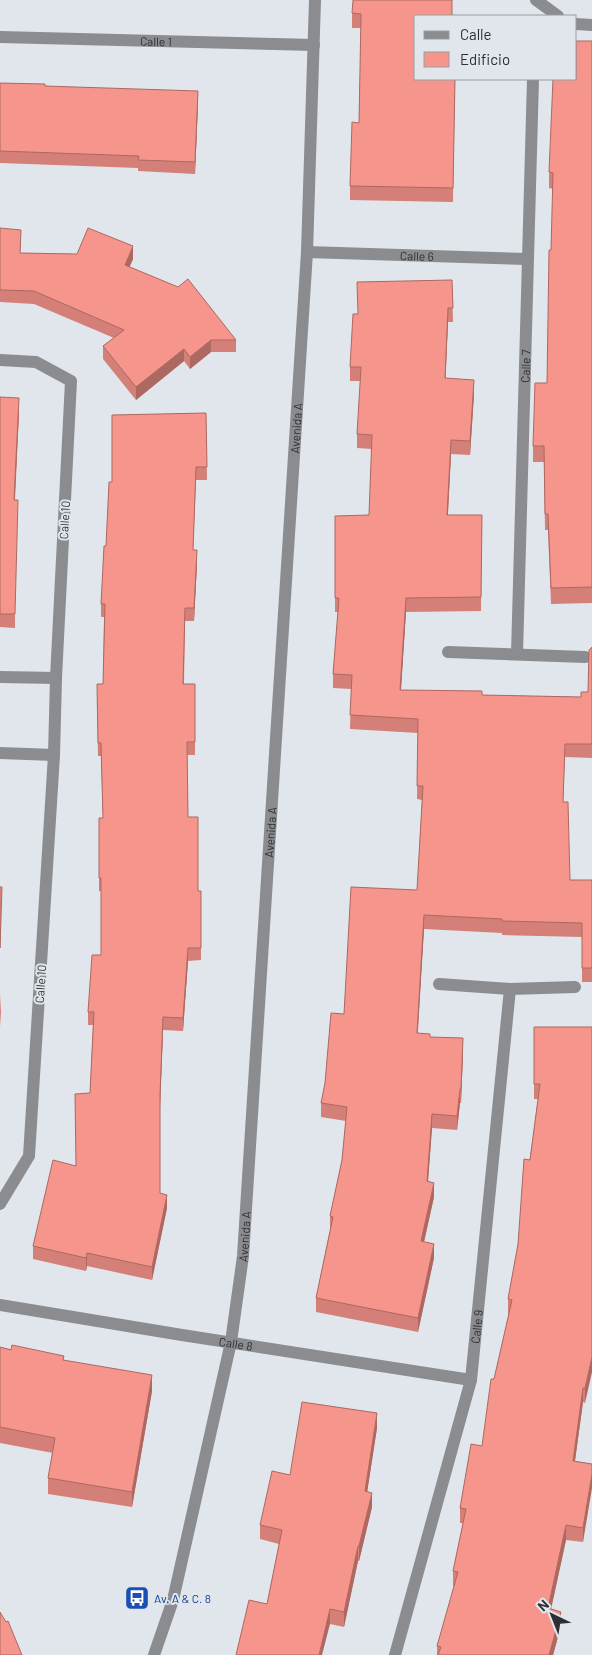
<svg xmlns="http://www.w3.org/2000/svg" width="592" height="1655" viewBox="0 0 592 1655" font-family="Barlow,sans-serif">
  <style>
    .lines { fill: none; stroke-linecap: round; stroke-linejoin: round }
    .minor { stroke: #8a8c8f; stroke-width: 12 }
    .wall { fill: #d48078 }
    .shaded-wall { fill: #ac6861 }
    .building { fill: #f6958b; stroke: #ac6861 }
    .labels { text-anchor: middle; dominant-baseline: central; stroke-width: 4; stroke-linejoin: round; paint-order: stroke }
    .street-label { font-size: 12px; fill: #2d2f32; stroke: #e1e6ec }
    .transit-label { font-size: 12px; fill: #164399; stroke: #e1e6ec; text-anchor: start }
  </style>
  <rect width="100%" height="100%" fill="#e1e6ec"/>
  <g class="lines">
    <!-- minor -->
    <g class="minor">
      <path d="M 536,0 L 558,16"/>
      <path d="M 576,24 L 592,25"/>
      <path id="s1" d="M 0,37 L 314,45"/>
      <path id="s2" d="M 307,252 L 527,259"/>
      <path d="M 0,360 L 36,362 L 71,381 L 56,678 L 54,755 L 29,1156 L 0,1204"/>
      <path d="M 448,652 L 585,657"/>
      <path id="s3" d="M 517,654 L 533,79"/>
      <path d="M 0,677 L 56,678"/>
      <path d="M 0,753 L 54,755"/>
      <path d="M 439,984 L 510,989 L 575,987"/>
      <path id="s4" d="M 0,1305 L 182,1335 L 471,1380"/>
      <path id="s5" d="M 154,1655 L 173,1600 L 231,1342 L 243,1256 L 307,252 L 315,0"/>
      <path id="s6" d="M 395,1655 L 471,1380 L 510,989"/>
    </g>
  </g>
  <!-- wall -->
  <g class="wall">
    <path d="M 352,13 L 416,16 L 455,79 L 453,202 L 350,200 L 350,186 L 359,123 L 361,28 L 352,28 Z"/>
    <path d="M 592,41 L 592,603 L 551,604 L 548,530 L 545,530 L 544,462 L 533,462 L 533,446 L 547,383 L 553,189 L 549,188 L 549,172 Z"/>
    <path d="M 0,83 L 45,86 L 198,103 L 195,174 L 138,171 L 138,168 L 0,163 Z"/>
    <path d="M 0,228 L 21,242 L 20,253 L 133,259 L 129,267 L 236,340 L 236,352 L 211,352 L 190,369 L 184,361 L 136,400 L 103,359 L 103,346 L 114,338 L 34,304 L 0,302 Z"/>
    <path d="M 452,280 L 453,322 L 448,322 L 445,378 L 474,394 L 470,455 L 451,454 L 448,515 L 482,515 L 481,611 L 406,612 L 401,690 L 482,695 L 581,697 L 588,692 L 592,647 L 592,758 L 565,757 L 563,802 L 570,880 L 592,880 L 592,982 L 582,982 L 582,937 L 502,935 L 502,933 L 424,929 L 417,1033 L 430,1037 L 463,1052 L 461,1103 L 460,1103 L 457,1130 L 432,1128 L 428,1181 L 434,1197 L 424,1242 L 434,1258 L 418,1332 L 316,1312 L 316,1298 L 330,1230 L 330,1216 L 342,1160 L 346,1121 L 321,1117 L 321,1103 L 344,1014 L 417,890 L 422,800 L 417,799 L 418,733 L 350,729 L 351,689 L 333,688 L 333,674 L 338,612 L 335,612 L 335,598 L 369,515 L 372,449 L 357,448 L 357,434 L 361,381 L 350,381 L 350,367 Z"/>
    <path d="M 0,397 L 19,412 L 15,500 L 15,628 L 0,627 Z"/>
    <path d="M 206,413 L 207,480 L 196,480 L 193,550 L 197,563 L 194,621 L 185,621 L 184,684 L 195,684 L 195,755 L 187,755 L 188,817 L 198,891 L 201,891 L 201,960 L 188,961 L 183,1031 L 163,1030 L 160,1106 L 160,1193 L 167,1208 L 152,1280 L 87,1266 L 86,1271 L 33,1259 L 33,1246 L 76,1166 L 90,1093 L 93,1025 L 88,1025 L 88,1012 L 101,955 L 101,891 L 99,891 L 99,818 L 103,818 L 101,756 L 98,756 L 97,697 L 103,684 L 104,617 L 101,617 L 101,604 L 112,482 Z"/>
    <path d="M 0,995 L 1,1012 L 0,1027 Z"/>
    <path d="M 534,1027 L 592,1027 L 585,1403 L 583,1402 L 575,1461 L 592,1464 L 583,1542 L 566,1540 L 551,1609 L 561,1626 L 553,1655 L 437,1655 L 437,1646 L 454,1586 L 453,1586 L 453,1571 L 463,1523 L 460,1523 L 460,1508 L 482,1446 L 494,1379 L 509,1314 L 508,1313 L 508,1299 L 518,1244 L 538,1099 L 534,1099 Z"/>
    <path d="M 0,1347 L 64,1360 L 152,1391 L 132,1507 L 48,1494 L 48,1478 L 53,1453 L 0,1443 Z"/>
    <path d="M 377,1428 L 367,1492 L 372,1507 L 359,1561 L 358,1561 L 344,1627 L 330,1624 L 267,1604 L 279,1544 L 260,1539 L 260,1525 L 290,1475 Z"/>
  </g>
  <!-- shaded-wall -->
  <g class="shaded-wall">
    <path d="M 198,91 L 198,103 L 195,174 L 195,162 Z"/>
    <path d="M 133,246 L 133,259 L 125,278 L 125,265 Z"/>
    <path d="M 448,308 L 448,322 L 445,392 L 445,378 Z"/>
    <path d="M 211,340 L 211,352 L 190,369 L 190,357 Z"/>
    <path d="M 184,349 L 184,361 L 136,400 L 136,387 Z"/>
    <path d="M 474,380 L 474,394 L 470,455 L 470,441 Z"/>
    <path d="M 19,398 L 19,412 L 14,513 L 14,500 Z"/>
    <path d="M 451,440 L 451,454 L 447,529 L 447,515 Z"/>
    <path d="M 197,550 L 197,563 L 194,621 L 194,608 Z"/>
    <path d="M 406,598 L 406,612 L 400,704 L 400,690 Z"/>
    <path d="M 424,915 L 424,929 L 417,1047 L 417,1033 Z"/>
    <path d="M 188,948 L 188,961 L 183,1031 L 183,1018 Z"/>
    <path d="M 163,1017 L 163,1030 L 160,1108 L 160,1095 Z"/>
    <path d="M 463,1038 L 463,1052 L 461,1103 L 461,1089 Z"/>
    <path d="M 460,1089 L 460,1103 L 457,1130 L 457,1116 Z"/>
    <path d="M 432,1114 L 432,1128 L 427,1195 L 427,1181 Z"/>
    <path d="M 434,1183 L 434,1197 L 421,1255 L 421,1241 Z"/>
    <path d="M 167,1195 L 167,1208 L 152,1280 L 152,1267 Z"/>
    <path d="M 434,1244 L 434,1258 L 418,1332 L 418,1318 Z"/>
    <path d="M 87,1253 L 87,1266 L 86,1271 L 86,1258 Z"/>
    <path d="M 592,1357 L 592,1372 L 585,1403 L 585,1388 Z"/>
    <path d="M 152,1375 L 152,1391 L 132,1507 L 132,1492 Z"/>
    <path d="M 583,1388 L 583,1402 L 573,1475 L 573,1461 Z"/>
    <path d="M 377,1413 L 377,1428 L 365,1506 L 365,1491 Z"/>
    <path d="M 592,1474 L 592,1488 L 583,1542 L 583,1528 Z"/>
    <path d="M 372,1493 L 372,1507 L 359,1561 L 359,1546 Z"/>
    <path d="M 566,1525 L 566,1540 L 548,1623 L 548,1608 Z"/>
    <path d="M 358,1546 L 358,1561 L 344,1627 L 344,1612 Z"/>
    <path d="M 330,1609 L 330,1624 L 322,1655 L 319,1655 Z"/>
    <path d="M 561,1612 L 561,1626 L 553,1655 L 549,1655 Z"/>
  </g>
  <!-- building -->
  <g class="building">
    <path d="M 353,0 L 452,0 L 452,16 L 416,16 L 416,79 L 455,79 L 453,188 L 350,186 L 352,122 L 359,123 L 361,14 L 352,13 Z"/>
    <path d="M 576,41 L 592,41 L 592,587 L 551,588 L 548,514 L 545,514 L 544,446 L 533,446 L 535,383 L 547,383 L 549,250 L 551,250 L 553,173 L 549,172 L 553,79 L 576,79 Z"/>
    <path d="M 0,83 L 45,84 L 45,86 L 198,91 L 195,162 L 138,160 L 139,156 L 0,151 Z"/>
    <path d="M 0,228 L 21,230 L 20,253 L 77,254 L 88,228 L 133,246 L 125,265 L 178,287 L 188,279 L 236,340 L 211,340 L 190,357 L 184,349 L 136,387 L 103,346 L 124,330 L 34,291 L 0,290 Z"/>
    <path d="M 452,280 L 453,308 L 448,308 L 445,378 L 474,380 L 470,441 L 451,440 L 447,515 L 482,515 L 481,597 L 406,598 L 400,690 L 482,691 L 482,695 L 581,697 L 581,692 L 588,692 L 589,650 L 592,647 L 592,744 L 565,744 L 563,802 L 568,802 L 570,880 L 592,880 L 592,968 L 582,968 L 582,923 L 502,921 L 502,919 L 424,915 L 417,1033 L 430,1034 L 430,1037 L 463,1038 L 461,1089 L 460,1089 L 457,1116 L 432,1114 L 427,1181 L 434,1183 L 421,1241 L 434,1244 L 418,1318 L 316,1298 L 333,1217 L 330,1216 L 342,1160 L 347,1107 L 321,1103 L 325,1083 L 331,1013 L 344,1014 L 351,887 L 417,890 L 423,786 L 417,786 L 418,719 L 350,715 L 352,675 L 333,674 L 339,598 L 335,598 L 335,516 L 369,515 L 372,435 L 357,434 L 361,367 L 350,367 L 353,314 L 358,314 L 357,282 Z"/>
    <path d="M 0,397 L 19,398 L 14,500 L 18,500 L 15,614 L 0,614 Z"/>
    <path d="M 206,413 L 207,467 L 196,467 L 193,550 L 197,550 L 194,608 L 185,608 L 183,684 L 195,684 L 195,742 L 187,742 L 188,817 L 198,817 L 198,891 L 201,891 L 201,948 L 188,948 L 183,1018 L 163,1017 L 160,1095 L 160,1193 L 167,1195 L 152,1267 L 87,1253 L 86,1258 L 33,1246 L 53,1160 L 76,1166 L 75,1094 L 90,1093 L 94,1012 L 88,1012 L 92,955 L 101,955 L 101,878 L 99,878 L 99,818 L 103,818 L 101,743 L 98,743 L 97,684 L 103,684 L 105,604 L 101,604 L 104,546 L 106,546 L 109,482 L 112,482 L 112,415 Z"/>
    <path d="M 0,887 L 2,887 L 0,948 Z"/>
    <path d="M 534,1027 L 592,1027 L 592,1357 L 585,1388 L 583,1388 L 573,1461 L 592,1464 L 592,1474 L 583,1528 L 566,1525 L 548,1608 L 561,1612 L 549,1655 L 438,1655 L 441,1647 L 437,1646 L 458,1572 L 453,1571 L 466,1509 L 460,1508 L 471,1444 L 482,1446 L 491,1379 L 494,1379 L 512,1300 L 508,1299 L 518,1244 L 524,1159 L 530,1160 L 540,1084 L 534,1084 Z"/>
    <path d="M 12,1345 L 64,1356 L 63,1360 L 152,1375 L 132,1492 L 48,1478 L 55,1438 L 0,1427 L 0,1347 L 11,1350 Z"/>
    <path d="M 302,1402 L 377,1413 L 365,1491 L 372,1493 L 359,1546 L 358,1546 L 344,1612 L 330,1609 L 319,1655 L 236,1655 L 249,1600 L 267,1604 L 282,1530 L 260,1525 L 272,1471 L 290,1475 Z"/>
    <path d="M 0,1612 L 6,1622 L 8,1621 L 22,1655 L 0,1655 Z"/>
  </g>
  <!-- icons -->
  <defs>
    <symbol id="bus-square" viewBox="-11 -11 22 22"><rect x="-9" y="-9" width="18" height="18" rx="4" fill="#1a4fb4" stroke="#e1e6ec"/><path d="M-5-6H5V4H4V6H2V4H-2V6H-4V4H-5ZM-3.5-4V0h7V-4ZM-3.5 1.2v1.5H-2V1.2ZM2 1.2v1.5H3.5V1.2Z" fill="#fff"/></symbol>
  </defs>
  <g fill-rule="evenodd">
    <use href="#bus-square" x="123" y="1584" width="28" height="28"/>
  </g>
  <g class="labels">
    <!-- street labels -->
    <g class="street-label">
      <text stroke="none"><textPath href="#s1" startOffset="156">Calle 1</textPath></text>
      <text stroke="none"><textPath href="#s2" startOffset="110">Calle 6</textPath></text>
      <text stroke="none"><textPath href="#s3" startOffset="288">Calle 7</textPath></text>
      <text stroke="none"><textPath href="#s5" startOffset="1239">Avenida A</textPath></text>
      <text transform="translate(64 520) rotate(-87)">Calle 10</text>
      <text stroke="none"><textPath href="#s5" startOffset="834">Avenida A</textPath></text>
      <text transform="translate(40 984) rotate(-86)">Calle 10</text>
      <text stroke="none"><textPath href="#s5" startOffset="429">Avenida A</textPath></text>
      <text stroke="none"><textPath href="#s6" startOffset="339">Calle 9</textPath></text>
      <text stroke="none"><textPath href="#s4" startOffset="239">Calle 8</textPath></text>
    </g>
    <!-- transit labels -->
    <g class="transit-label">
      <text x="154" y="1598">Av. A &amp; C. 8</text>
    </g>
  </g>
  <!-- legend -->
  <rect x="414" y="15" width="162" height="65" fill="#e1e6ec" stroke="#999da2"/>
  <rect x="424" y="31" width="25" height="8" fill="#8a8c8f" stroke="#999da2"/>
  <text x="460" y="40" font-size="15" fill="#2d2f32">Calle</text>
  <rect x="424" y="52" width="25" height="15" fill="#f6958b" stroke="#999da2"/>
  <text x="460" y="65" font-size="15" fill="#2d2f32">Edificio</text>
  <!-- north arrow -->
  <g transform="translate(552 1615) rotate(317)" stroke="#e1e6ec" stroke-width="4" paint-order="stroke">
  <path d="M0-4L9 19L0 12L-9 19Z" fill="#2d2f32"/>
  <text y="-8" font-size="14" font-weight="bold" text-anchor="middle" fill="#2d2f32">N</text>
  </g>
</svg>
